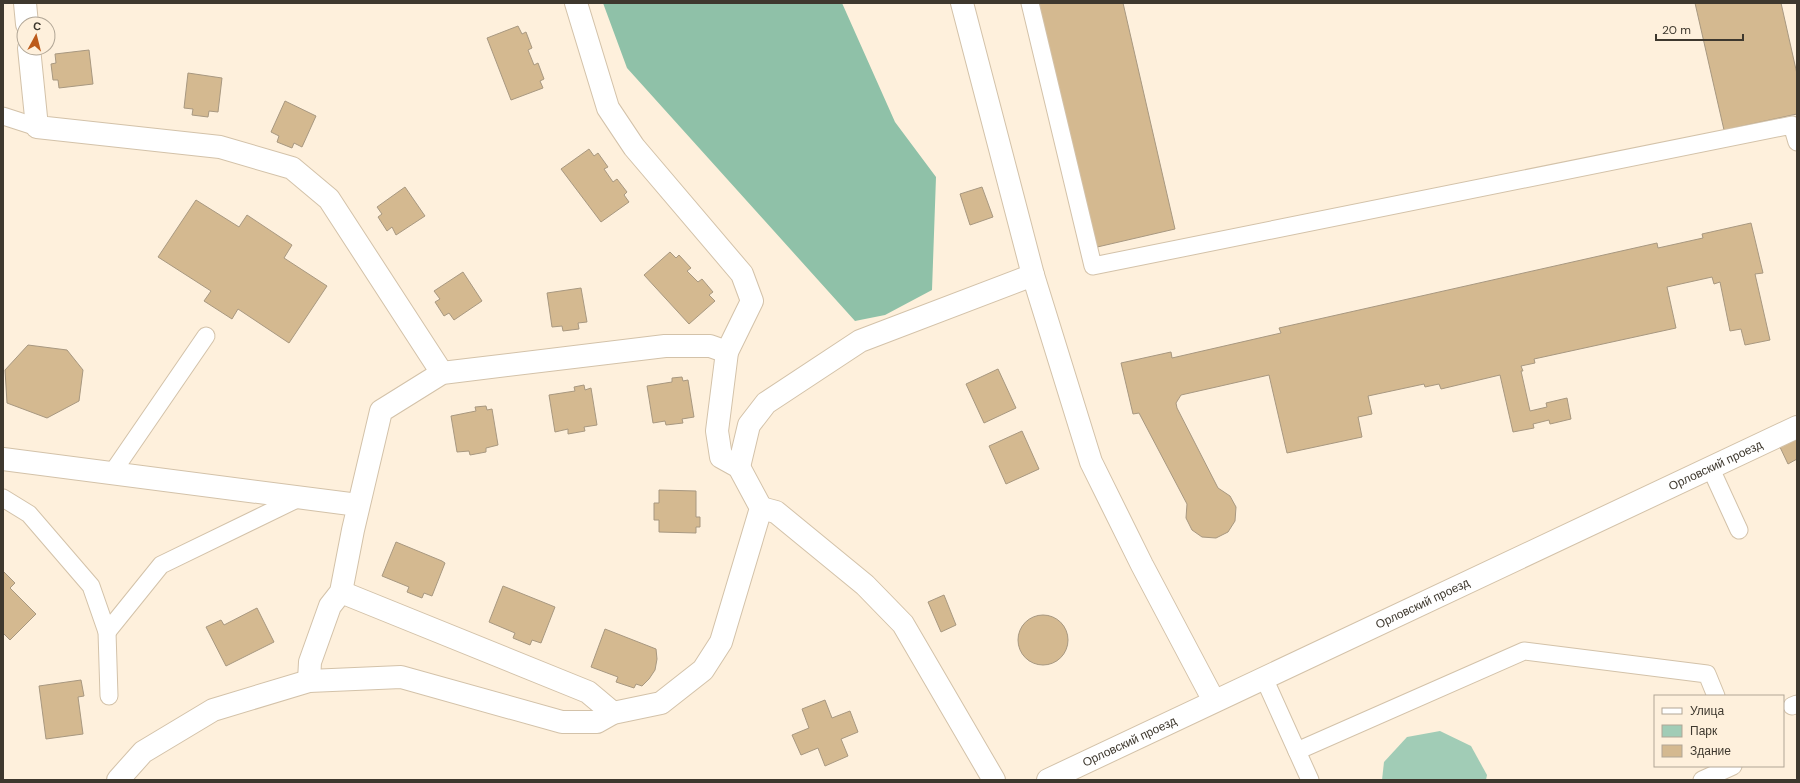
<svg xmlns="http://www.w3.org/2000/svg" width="1800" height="783" viewBox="0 0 1800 783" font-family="'DM Sans',sans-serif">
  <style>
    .green { fill: #a1ccb6 }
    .forest { fill: #8fc1a8 }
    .building { fill: #d4b990; stroke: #a89880 }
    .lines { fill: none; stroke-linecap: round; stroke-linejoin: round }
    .lane-casing { stroke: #d3c2a9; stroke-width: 19 }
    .street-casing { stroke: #d3c2a9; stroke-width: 24 }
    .lane { stroke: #fff; stroke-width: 17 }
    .street { stroke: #fff; stroke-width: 22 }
    .labels { text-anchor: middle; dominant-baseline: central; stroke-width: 3; stroke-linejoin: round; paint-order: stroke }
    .street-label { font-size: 12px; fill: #3e382e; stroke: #fef0dc }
  </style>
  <rect width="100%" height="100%" fill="#fef0dc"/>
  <!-- green -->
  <path class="green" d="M 1440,731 L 1471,746 L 1487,775 L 1486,780 L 1382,780 L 1384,762 L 1407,737 Z"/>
  <!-- forest -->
  <path class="forest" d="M 603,3 L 842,3 L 895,122 L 936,177 L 932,290 L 885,315 L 855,321 L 627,68 Z"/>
  <!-- building -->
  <g class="building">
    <path d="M 1036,3 L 1123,3 L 1175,229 L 1093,248 Z"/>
    <path d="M 1695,3 L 1781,3 L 1797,74 L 1797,114 L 1724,130 Z"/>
    <path d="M 518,26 L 522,34 L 526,32 L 532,48 L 528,50 L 534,65 L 538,63 L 544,79 L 540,81 L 543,88 L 511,100 L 487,38 Z"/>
    <path d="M 89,50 L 93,84 L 59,88 L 58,80 L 53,80 L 51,64 L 56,63 L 55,54 Z"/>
    <path d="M 188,73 L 222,78 L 218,112 L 209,111 L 208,117 L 192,115 L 193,109 L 184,108 Z"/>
    <path d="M 285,101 L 316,116 L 302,147 L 294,143 L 292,148 L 277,142 L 279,136 L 271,132 Z"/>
    <path d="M 589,149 L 594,156 L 598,153 L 608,167 L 604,169 L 613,182 L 617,179 L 627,192 L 624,195 L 629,202 L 601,222 L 561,169 Z"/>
    <path d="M 405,187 L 425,216 L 396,235 L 392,227 L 387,231 L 378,217 L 382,214 L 377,207 Z"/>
    <path d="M 982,187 L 993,217 L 970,225 L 960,194 Z"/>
    <path d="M 196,200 L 239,227 L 247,215 L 292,245 L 284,258 L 327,286 L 289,343 L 238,309 L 232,319 L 204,301 L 211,291 L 158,257 Z"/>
    <path d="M 1751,223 L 1763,273 L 1755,274 L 1770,340 L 1745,345 L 1741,329 L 1730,331 L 1720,282 L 1714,284 L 1712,277 L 1667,287 L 1676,328 L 1534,359 L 1535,363 L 1521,366 L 1523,371 L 1521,371 L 1530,411 L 1547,407 L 1546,403 L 1567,398 L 1571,419 L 1550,424 L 1549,420 L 1533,424 L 1534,428 L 1513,432 L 1500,375 L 1441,389 L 1439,384 L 1425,387 L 1424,384 L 1368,396 L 1372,414 L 1358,417 L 1362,437 L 1287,453 L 1269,375 L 1181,395 L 1176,403 L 1177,408 L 1218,488 L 1230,496 L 1236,507 L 1235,521 L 1228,532 L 1216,538 L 1202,537 L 1192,530 L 1186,518 L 1187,504 L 1139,413 L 1133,414 L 1121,363 L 1171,352 L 1172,358 L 1281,333 L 1279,328 L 1657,243 L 1658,248 L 1703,238 L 1702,234 Z"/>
    <path d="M 670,252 L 676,258 L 679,255 L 691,268 L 687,271 L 698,282 L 702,279 L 713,292 L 709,295 L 715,301 L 689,324 L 644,275 Z"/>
    <path d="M 463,272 L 482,301 L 454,320 L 449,313 L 444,316 L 435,302 L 440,299 L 434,291 Z"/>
    <path d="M 581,288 L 587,322 L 578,323 L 579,329 L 563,331 L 562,326 L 552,327 L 547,293 Z"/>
    <path d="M 28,345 L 67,350 L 83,370 L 79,401 L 47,418 L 7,403 L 5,370 Z"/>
    <path d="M 998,369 L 1016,408 L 984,423 L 966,384 Z"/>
    <path d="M 682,377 L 683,381 L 688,380 L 694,417 L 682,419 L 683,423 L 666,425 L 665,421 L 653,423 L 647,386 L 672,382 L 672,378 Z"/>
    <path d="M 584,385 L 585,390 L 591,388 L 597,425 L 584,427 L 585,431 L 568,434 L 568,429 L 555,432 L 549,395 L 575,391 L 574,387 Z"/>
    <path d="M 486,406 L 487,410 L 492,409 L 498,445 L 486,448 L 486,452 L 470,455 L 469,451 L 457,452 L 451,416 L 476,411 L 475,407 Z"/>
    <path d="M 1022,431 L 1039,469 L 1006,484 L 989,446 Z"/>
    <path d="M 1797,436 L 1797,459 L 1788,464 L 1779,445 Z"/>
    <path d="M 659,490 L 696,491 L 696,517 L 700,517 L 700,527 L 696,527 L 696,533 L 659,532 L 659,520 L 654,520 L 654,503 L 659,503 Z"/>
    <path d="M 396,542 L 442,561 L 445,563 L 432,596 L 424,593 L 422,598 L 407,592 L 409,587 L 382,576 Z"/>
    <path d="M 3,571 L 15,583 L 10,588 L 36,614 L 10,640 L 3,633 Z"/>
    <path d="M 503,586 L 555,607 L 541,643 L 532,640 L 530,645 L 513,638 L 515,633 L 489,622 Z"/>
    <path d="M 944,595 L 956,625 L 941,632 L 928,602 Z"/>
    <path d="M 257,608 L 274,642 L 226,666 L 206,627 L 221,620 L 224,625 Z"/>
    <circle cx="1043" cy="640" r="25"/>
    <path d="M 605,629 L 656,649 L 657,659 L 655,670 L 649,679 L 642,686 L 636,684 L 634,688 L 616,682 L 618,677 L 591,667 Z"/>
    <path d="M 81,680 L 84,696 L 78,697 L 83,734 L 46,739 L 39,686 Z"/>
    <path d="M 825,700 L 832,718 L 850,711 L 858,732 L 841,739 L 848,756 L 825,766 L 818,748 L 801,755 L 792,735 L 809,728 L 802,709 Z"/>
  </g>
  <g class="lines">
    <defs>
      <g id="lane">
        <path d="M 1030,3 L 1093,266 L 1792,125 L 1797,142"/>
        <path d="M 3,116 L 37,127"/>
        <path d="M 1711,469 L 1739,530"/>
        <path d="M 112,473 L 206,336"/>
        <path d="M 3,498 L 29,514 L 91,586 L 107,632 L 109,696"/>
        <path d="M 107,632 L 161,565 L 299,498"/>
        <path d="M 1264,678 L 1310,780"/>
        <path d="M 1792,706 L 1797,704"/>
        <path d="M 1297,751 L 1524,651 L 1707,674 L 1716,696"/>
        <path d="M 1702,780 L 1733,766"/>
      </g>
      <g id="street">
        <path d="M 25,3 L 27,24"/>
        <path d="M 962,3 L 1033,275 L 1091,462 L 1142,565 L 1214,701"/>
        <path d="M 29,48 L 37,127 L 220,147 L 292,168 L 329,199 L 442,373"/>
        <path d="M 3,459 L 358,505"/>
        <path d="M 739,467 L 749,425 L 766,403 L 860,341 L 1033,275"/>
        <path d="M 761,508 L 776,512 L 865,585 L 903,624 L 994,780"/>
        <path d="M 341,592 L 588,692 L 613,713"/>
        <path d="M 309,681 L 310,662 L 330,606 L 341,592 L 353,530 L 381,411 L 442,373 L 665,346 L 710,346 L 727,352"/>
        <path d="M 118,780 L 143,752 L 213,710 L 309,681 L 401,677 L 562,722 L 597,722 L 613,713 L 661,703 L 703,670 L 721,642 L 761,508 L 739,467 L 721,457 L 717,431 L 727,352 L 752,301 L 742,274 L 634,147 L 608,108 L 576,3"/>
        <path id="s1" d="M 1048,780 L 1797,427"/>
      </g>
    </defs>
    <!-- lane casing -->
    <use href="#lane" class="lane-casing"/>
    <!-- street casing -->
    <use href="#street" class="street-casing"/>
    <!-- lane -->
    <use href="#lane" class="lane"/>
    <!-- street -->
    <use href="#street" class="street"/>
  </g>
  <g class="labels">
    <!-- street labels -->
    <g class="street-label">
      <text stroke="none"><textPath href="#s1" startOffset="738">Орловский проезд</textPath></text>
      <text stroke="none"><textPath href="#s1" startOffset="414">Орловский проезд</textPath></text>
      <text stroke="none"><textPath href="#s1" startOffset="90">Орловский проезд</textPath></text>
    </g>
  </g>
  <!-- border -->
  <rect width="1800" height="783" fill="none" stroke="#3e382e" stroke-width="8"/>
  <!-- legend -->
  <rect x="1654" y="695" width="130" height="72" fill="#fef0dc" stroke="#b1a696"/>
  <rect x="1662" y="708" width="20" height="6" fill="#ffffff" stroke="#b1a696"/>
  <text x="1690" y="715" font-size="12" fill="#3e382e">Улица</text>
  <rect x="1662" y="725" width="20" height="12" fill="#a1ccb6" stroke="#b1a696"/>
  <text x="1690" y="735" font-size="12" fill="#3e382e">Парк</text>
  <rect x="1662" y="745" width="20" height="12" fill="#d4b990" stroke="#b1a696"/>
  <text x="1690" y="755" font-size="12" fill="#3e382e">Здание</text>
  <!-- north arrow -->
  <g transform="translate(36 36) rotate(7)"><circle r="19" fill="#fef0dc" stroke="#b1a696"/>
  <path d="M0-3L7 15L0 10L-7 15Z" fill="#bc5b1b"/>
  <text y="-6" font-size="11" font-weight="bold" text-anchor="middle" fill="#3e382e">С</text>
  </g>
  <!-- scale -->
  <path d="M1656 34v6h87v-6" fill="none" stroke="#3e382e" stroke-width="2"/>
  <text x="1662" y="34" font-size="12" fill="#3e382e" stroke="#fef0dc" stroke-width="3" paint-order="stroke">20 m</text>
</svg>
